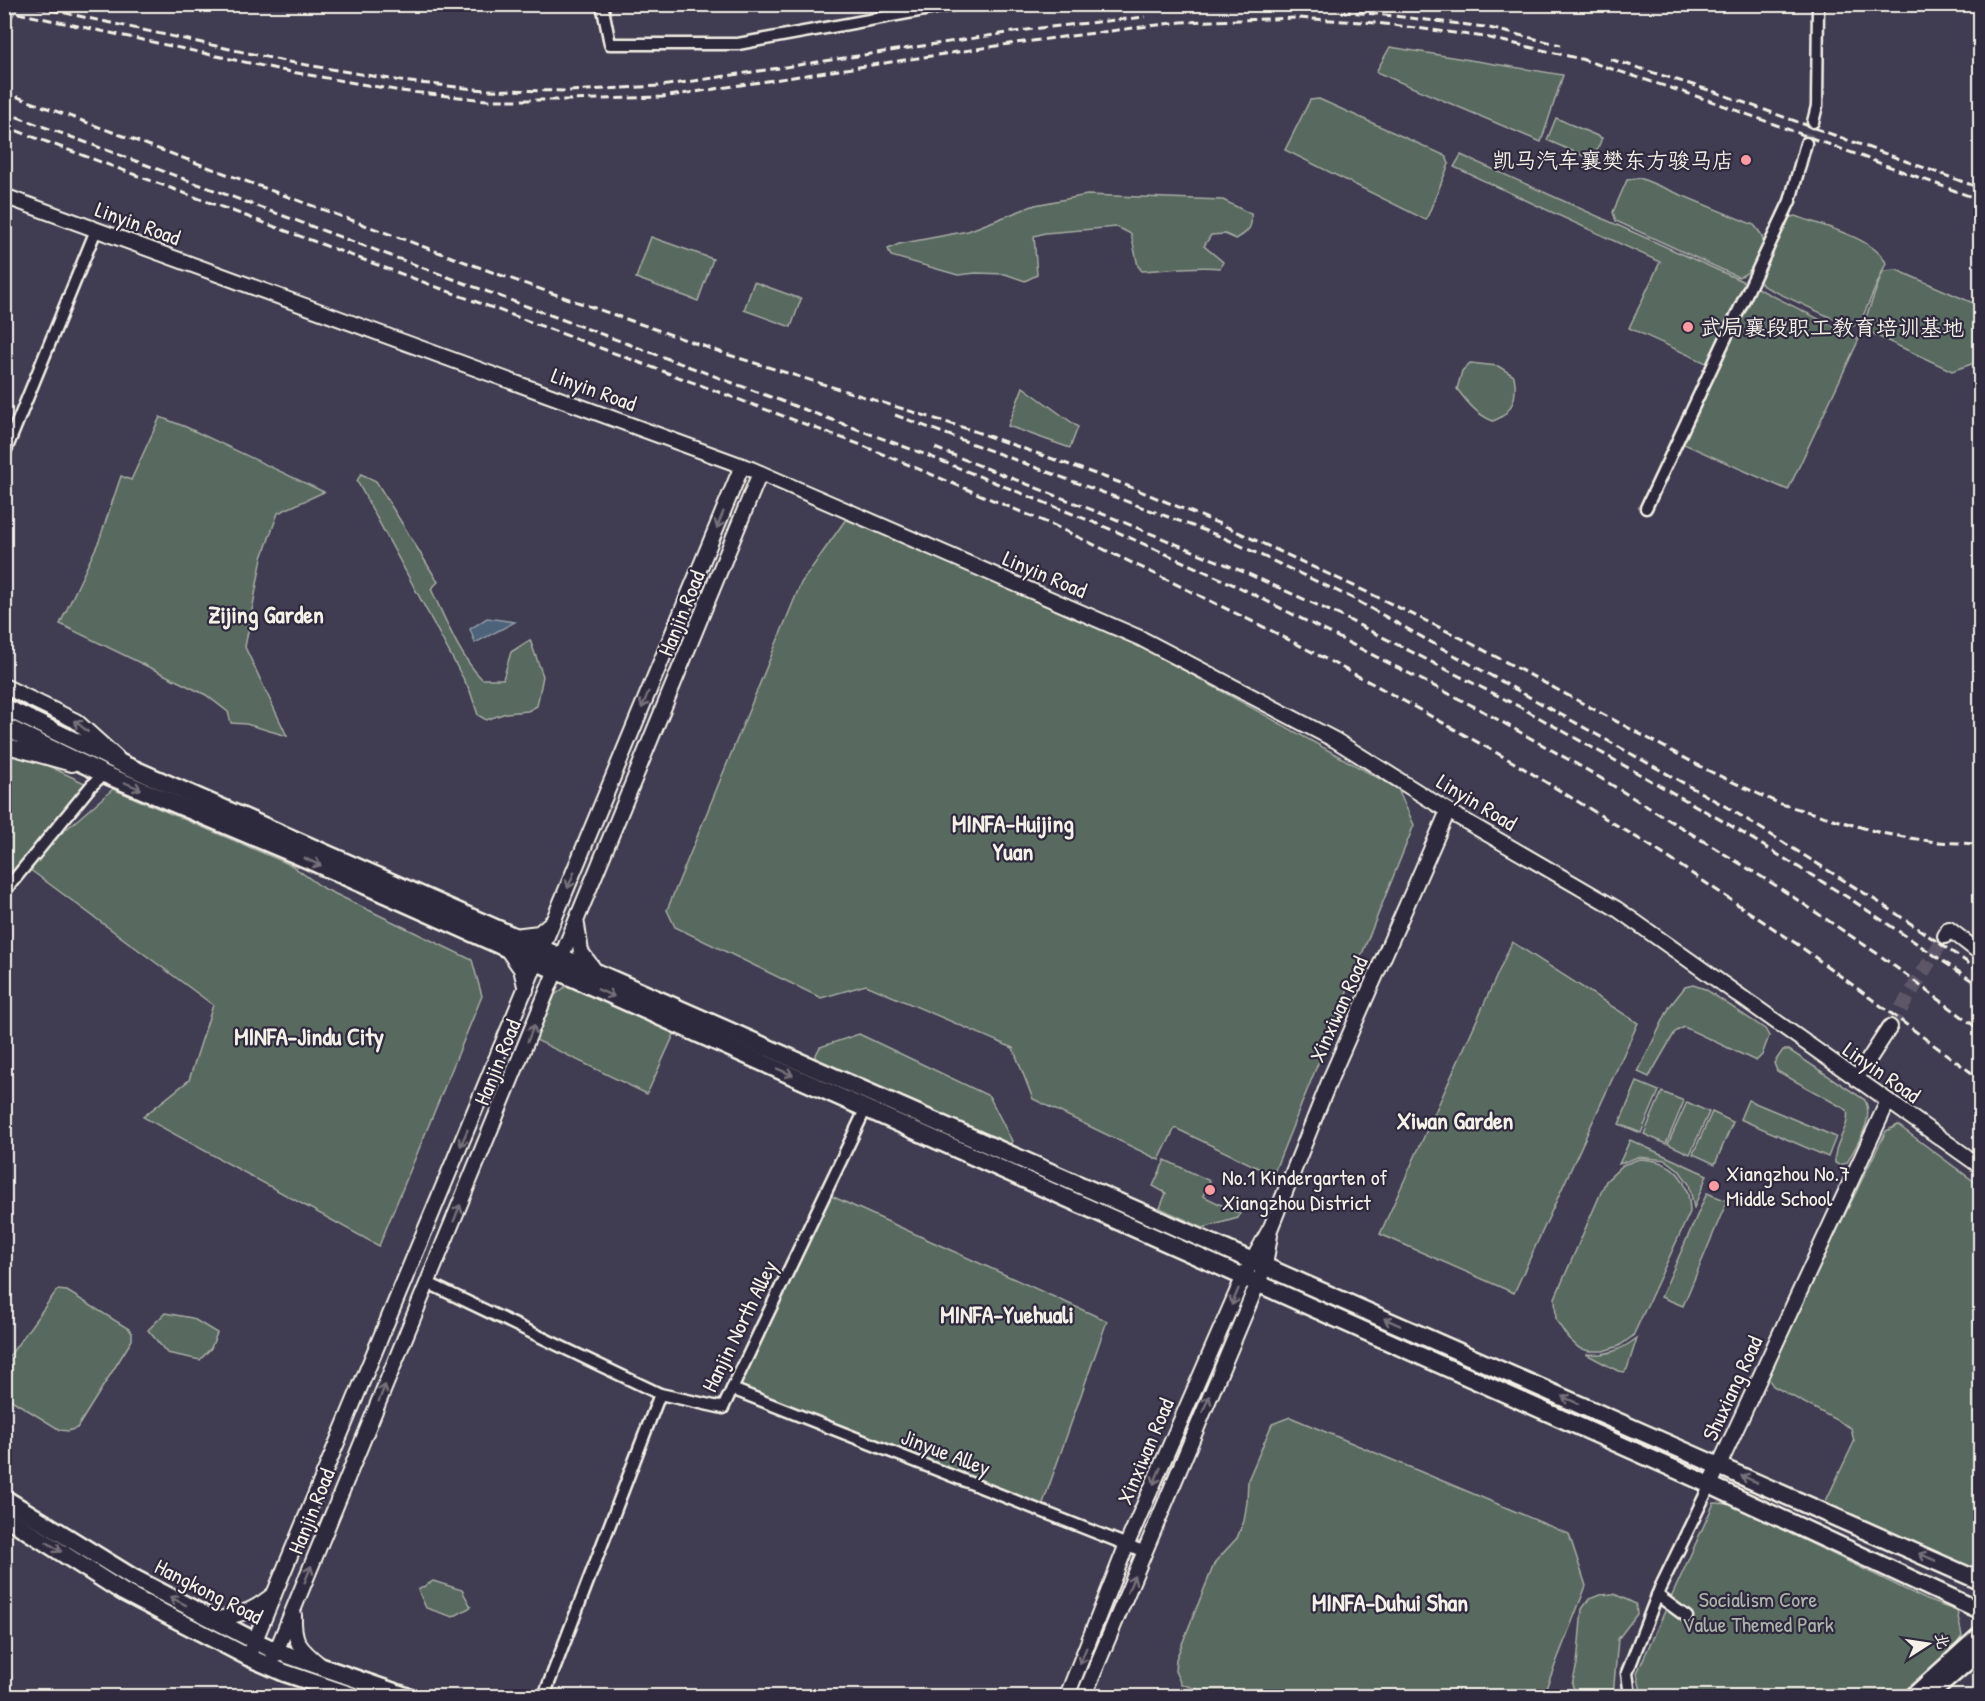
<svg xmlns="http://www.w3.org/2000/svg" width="1985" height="1701" viewBox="0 0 1985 1701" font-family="'Patrick Hand','LXGW WenKai TC',sans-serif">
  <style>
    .green { fill: #596960; stroke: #a6ada4; stroke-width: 1.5 }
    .water { fill: #4e637a; stroke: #909ca6; stroke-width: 1.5 }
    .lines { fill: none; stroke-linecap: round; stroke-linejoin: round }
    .minor-tunnel { stroke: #5b5768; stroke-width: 10; stroke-dasharray: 10 5; stroke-linecap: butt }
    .tertiary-tunnel { stroke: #5b5768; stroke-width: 14; stroke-dasharray: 14 7; stroke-linecap: butt }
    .minor-casing { stroke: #f4f1e8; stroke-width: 15 }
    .tertiary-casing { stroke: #f4f1e8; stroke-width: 18 }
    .secondary-casing { stroke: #f4f1e8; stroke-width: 20 }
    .primary-casing { stroke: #f4f1e8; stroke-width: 21 }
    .minor { stroke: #2f2a3d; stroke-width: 10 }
    .tertiary { stroke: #2f2a3d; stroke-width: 14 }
    .secondary { stroke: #2f2a3d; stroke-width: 15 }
    .primary { stroke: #2f2a3d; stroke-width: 16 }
    .rail { stroke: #f4f1e8; stroke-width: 3; stroke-dasharray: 9 4.5; stroke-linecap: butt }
    .oneway { stroke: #747079 }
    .poi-dot { fill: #ff9aa2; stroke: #2f2a3d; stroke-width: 2 }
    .labels { text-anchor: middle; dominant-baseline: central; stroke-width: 4.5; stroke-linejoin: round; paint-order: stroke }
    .poi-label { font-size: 22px; fill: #f4f1e8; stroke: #2f2a3d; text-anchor: start }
    .street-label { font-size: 22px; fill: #f4f1e8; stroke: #2f2a3d }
    .park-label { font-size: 22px; fill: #aeb4ab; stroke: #2f2a3d }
    .neighbourhood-label { font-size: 24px; font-weight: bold; fill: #f4f1e8; stroke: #2f2a3d }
  </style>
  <rect width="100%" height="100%" fill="#403c51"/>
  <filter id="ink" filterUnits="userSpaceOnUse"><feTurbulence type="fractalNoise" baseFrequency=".0167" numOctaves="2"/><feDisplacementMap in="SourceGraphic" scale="12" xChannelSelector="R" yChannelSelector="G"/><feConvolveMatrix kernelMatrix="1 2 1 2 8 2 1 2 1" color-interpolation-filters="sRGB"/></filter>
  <g filter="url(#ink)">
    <!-- green -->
    <g class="green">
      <path d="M 5,4 L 19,5 L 5,30 L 4,5 Z"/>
      <path d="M 1390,47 L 1563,75 L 1541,142 L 1376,72 Z"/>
      <path d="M 1319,99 L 1446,156 L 1449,164 L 1426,220 L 1285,150 L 1310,100 Z"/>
      <path d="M 1556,118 L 1602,138 L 1593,160 L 1547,140 Z"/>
      <path d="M 1461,155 L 1751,285 L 1859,339 L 1788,490 L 1677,441 L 1713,366 L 1629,328 L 1660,262 L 1454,167 Z"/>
      <path d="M 1640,178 L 1754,225 C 1758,230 1764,236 1763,243 C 1763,256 1751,274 1738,277 L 1616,221 L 1613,212 L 1627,180 Z"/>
      <path d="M 1087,195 L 1223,200 L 1251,214 C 1253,228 1247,233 1236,239 L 1225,234 L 1211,235 L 1204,246 L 1223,262 L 1220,268 C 1194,265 1168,270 1142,271 L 1138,266 L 1131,234 L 1117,227 L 1045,233 L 1034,236 L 1037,275 L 1025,281 L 1005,274 L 976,273 L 958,275 L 891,256 L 888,249 L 899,244 L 968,231 L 1035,205 Z"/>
      <path d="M 1795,216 C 1820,225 1875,238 1886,263 L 1860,323 L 1851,327 L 1763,286 L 1759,280 L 1788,218 Z"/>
      <path d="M 651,237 L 713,259 L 698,301 L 636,278 Z"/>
      <path d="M 1897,270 L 1980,306 L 1980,358 L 1977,362 L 1952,371 L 1877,336 L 1870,331 L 1865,320 L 1883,271 Z"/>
      <path d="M 754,282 L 801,299 L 791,327 L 744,310 Z"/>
      <path d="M 1470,363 L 1498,366 L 1514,376 C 1518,395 1513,414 1493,421 C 1477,415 1467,402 1457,389 L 1462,371 Z"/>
      <path d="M 1023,387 L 1078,427 L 1070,448 L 1008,426 Z"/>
      <path d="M 160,417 L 186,427 L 324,492 L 278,513 L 262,558 L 245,647 L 287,736 L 246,724 L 231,723 L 228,712 L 206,695 L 60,624 L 99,541 L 121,476 L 131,480 Z"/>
      <path d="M 361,474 L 376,481 L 438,582 L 431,589 C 446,620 458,654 482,679 L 503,679 L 511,652 L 530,640 L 543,676 L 537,706 L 528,711 L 506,713 L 486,720 L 478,715 L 470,691 L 357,481 Z"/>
      <path d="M 846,519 L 1124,637 L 1398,789 L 1414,825 L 1273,1175 L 1175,1128 L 1159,1160 L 1033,1099 L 1013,1048 L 866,985 L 821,998 L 675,927 L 667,910 L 801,583 Z"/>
      <path d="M 5,748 L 27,756 L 91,786 L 28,862 L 113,789 L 291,865 L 323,888 L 472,960 L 482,996 L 379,1246 L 143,1117 L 189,1080 L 213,1005 L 25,866 L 5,892 Z"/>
      <path d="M 1512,942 L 1638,1023 L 1514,1293 L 1380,1234 Z"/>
      <path d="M 1693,985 L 1705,989 L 1765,1029 L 1769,1036 L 1762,1055 L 1756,1061 L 1684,1027 L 1675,1032 L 1649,1077 L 1638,1072 L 1670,1006 L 1685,987 Z"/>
      <path d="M 581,986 L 676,1030 L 647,1094 L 536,1040 L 555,995 L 565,987 Z"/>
      <path d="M 859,1034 L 989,1096 L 1012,1141 L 1008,1153 L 810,1066 L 820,1047 Z"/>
      <path d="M 1783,1050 L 1789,1050 L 1865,1100 C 1875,1120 1856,1145 1847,1163 L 1839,1165 L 1835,1163 C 1832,1144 1851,1128 1847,1110 L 1777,1071 L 1774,1063 Z"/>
      <path d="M 1637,1082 L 1659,1091 L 1641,1133 L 1619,1124 Z"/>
      <path d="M 1662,1092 L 1684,1101 L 1666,1144 L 1644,1134 Z"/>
      <path d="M 1748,1100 L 1836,1137 L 1828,1157 L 1740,1119 Z"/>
      <path d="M 1687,1102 L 1709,1112 L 1690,1154 L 1668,1144 Z"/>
      <path d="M 1712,1112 L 1733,1122 L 1715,1164 L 1693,1154 Z"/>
      <path d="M 1898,1125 L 1980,1186 L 1980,1575 L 1824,1505 L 1854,1442 L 1851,1428 L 1773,1386 L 1766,1375 L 1886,1131 Z"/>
      <path d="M 1630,1140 L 1707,1175 L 1694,1208 L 1689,1184 L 1679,1170 L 1666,1160 L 1638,1157 L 1619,1164 Z"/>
      <path d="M 1639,1159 C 1674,1160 1689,1178 1690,1212 L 1633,1336 L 1619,1346 L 1603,1351 L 1589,1351 L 1579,1348 L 1568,1338 L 1556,1320 L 1555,1298 L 1606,1181 L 1623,1165 Z"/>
      <path d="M 1165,1160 L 1210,1181 L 1203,1196 L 1240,1214 L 1238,1218 L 1203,1228 L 1160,1208 L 1166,1193 L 1153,1186 Z"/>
      <path d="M 1707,1193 L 1727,1201 L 1683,1306 L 1661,1297 Z"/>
      <path d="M 827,1194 L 1107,1321 L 1041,1509 L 737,1388 Z"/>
      <path d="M 57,1290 L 67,1291 L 129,1329 L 132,1333 L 132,1340 L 77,1428 L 68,1431 L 60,1430 L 5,1396 L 5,1362 Z"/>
      <path d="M 165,1313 L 192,1318 L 217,1333 L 211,1348 L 200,1360 L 167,1353 L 148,1330 Z"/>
      <path d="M 1637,1338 L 1627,1369 L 1624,1372 L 1618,1371 L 1586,1354 C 1607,1356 1621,1350 1637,1338 Z"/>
      <path d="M 1290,1417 L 1569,1534 L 1586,1586 L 1543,1696 L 1218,1696 L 1181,1684 L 1175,1671 L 1176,1659 L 1215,1562 L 1237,1538 L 1244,1521 L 1247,1502 L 1248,1480 L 1272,1424 Z"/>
      <path d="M 1714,1503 L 1730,1504 L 1929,1601 L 1957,1611 L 1962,1636 L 1955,1647 L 1900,1696 L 1642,1696 L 1637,1673 Z"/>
      <path d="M 433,1581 L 462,1590 L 471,1607 L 453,1617 L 426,1608 L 418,1590 Z"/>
      <path d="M 1614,1594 L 1636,1604 L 1637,1614 L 1618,1639 L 1613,1696 L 1578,1696 L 1572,1685 L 1577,1664 L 1582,1609 L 1589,1599 L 1600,1595 Z"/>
    </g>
    <!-- water -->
    <path class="water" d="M 487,618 L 515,622 L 475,643 L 470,629 Z"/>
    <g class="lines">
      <!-- minor-tunnel -->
      <path class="minor-tunnel" d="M 1806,143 L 1813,122"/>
      <!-- tertiary-tunnel -->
      <path class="tertiary-tunnel" d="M 1890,1027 L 1945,936"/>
      <defs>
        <g id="minor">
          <path d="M 602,4 L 610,44 L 738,44 L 957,4"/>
          <path d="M 1813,122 L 1817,106 L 1818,4"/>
          <path d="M 4,455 L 96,230"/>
          <path d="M 1646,508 L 1790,201 L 1806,143"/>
          <path d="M 4,892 L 91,786 L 104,774"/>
          <path d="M 428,1283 L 660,1394"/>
          <path d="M 732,1389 L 1145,1552"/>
          <path d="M 1657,1595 L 1687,1617"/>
          <path d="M 544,1696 L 660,1394 L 723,1408 L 866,1108"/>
          <path d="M 1630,1696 L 1627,1673 L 1660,1588 L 1710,1485"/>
        </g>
        <g id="tertiary">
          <path d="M 4,196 L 751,469 L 1140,638 L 1335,740 L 1448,811 L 1617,909 L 1980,1166"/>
          <path d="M 4,686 L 76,721 L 117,758"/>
          <path d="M 4,745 L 72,764"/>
          <path d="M 577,925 L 581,952 L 596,972"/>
          <path d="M 514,936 L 539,933 L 554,920"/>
          <path d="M 1945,936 L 1949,929 L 1980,953"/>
          <path d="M 506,948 L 521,969 L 526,990"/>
          <path d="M 1856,1079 L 1890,1027"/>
          <path d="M 1710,1485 L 1888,1101"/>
          <path d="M 294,1615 C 293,1641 299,1648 319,1664"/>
          <path d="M 214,1620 C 241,1614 252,1612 274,1594"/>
          <path d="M 248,1657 L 742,466"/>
          <path d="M 273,1659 L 760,473"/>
          <path d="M 1067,1696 L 1127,1544 L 1244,1276 L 1271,1227 L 1331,1077 L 1448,811"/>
          <path d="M 1084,1696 L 1265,1266 L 1270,1235"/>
        </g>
        <g id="secondary">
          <path d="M 1913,1696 L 1980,1635"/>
          <path d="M 1929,1696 L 1980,1651"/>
        </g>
        <g id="primary">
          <path d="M 4,707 L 125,765 L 1980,1581"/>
          <path d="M 4,726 L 104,774 L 306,859 L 1699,1480 L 1980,1611"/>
          <path d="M 4,1498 L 132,1577 L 255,1641 L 276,1651 L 406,1696"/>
          <path d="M 4,1516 L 123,1592 L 248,1657 L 285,1673 L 353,1696"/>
        </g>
      </defs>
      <!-- minor casing -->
      <use href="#minor" class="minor-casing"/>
      <!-- tertiary casing -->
      <use href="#tertiary" class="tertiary-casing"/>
      <!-- secondary casing -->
      <use href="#secondary" class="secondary-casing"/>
      <!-- primary casing -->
      <use href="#primary" class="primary-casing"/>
      <!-- minor -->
      <use href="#minor" class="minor"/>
      <!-- tertiary -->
      <use href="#tertiary" class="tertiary"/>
      <!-- secondary -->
      <use href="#secondary" class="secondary"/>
      <!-- primary -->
      <use href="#primary" class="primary"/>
      <!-- rail -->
      <g class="rail">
        <path d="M 24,4 L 289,62 L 401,81 L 485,90 L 569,91 L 661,86 L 1040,28 L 1145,17"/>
        <path d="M 4,10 L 286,71 L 401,91 L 487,100 L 570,100 L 662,97 L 1016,43 L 1181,22 L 1298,18 L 1377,23 L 1485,37 L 1581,59 L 1711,101 L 1980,200"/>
        <path d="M 1342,12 L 1377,14 L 1485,27 L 1561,45"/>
        <path d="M 1610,59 L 1715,92 L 1980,188"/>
        <path d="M 4,92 L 503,276 L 729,355 L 968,429 L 1118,482 L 1225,526 L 1369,593 L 1461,638 L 1709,771 L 1778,803 L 1881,833 L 1935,842 L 1980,844"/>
        <path d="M 4,112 L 924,454 L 1115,531 L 1241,588 L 1479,709 L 1594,774 L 1775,885 L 1878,954 L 1980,1030"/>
        <path d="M 4,126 L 861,445 L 1055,526 L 1149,571 L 1272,631 L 1377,686 L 1513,762 L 1649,845 L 1797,944 L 1980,1079"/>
        <path d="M 895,415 L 1222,537 L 1352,598 L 1730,809 L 1888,908 L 1980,971"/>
        <path d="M 935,448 L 1118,520 L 1244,572 L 1341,616 L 1522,708 L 1728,824 L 1852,900 L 1980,986"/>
      </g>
    </g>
    <!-- one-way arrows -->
    <defs><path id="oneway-shaft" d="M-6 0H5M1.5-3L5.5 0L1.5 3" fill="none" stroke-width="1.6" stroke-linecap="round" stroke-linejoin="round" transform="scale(1.5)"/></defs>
    <g class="oneway">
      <use href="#oneway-shaft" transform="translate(720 520) rotate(112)"/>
      <use href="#oneway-shaft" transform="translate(645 700) rotate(112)"/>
      <use href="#oneway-shaft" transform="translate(81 726) rotate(-140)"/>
      <use href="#oneway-shaft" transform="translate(133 786) rotate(23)"/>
      <use href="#oneway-shaft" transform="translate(313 862) rotate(24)"/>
      <use href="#oneway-shaft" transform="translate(571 880) rotate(112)"/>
      <use href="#oneway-shaft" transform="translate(606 993) rotate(24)"/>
      <use href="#oneway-shaft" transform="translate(531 1033) rotate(-68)"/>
      <use href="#oneway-shaft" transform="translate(785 1072) rotate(24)"/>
      <use href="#oneway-shaft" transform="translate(464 1138) rotate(113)"/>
      <use href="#oneway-shaft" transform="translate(457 1213) rotate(-68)"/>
      <use href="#oneway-shaft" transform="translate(1235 1297) rotate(113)"/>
      <use href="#oneway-shaft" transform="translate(1392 1322) rotate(-156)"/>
      <use href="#oneway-shaft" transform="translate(382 1393) rotate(-68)"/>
      <use href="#oneway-shaft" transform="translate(1570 1400) rotate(-156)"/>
      <use href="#oneway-shaft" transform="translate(1206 1404) rotate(-67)"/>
      <use href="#oneway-shaft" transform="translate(1157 1476) rotate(113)"/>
      <use href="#oneway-shaft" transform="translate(1749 1479) rotate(-156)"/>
      <use href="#oneway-shaft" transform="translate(54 1547) rotate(33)"/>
      <use href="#oneway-shaft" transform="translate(1927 1557) rotate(-156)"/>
      <use href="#oneway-shaft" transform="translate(308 1574) rotate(-68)"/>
      <use href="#oneway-shaft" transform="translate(1131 1584) rotate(-67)"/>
      <use href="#oneway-shaft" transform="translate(178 1601) rotate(-153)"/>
      <use href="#oneway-shaft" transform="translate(1083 1656) rotate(112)"/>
    </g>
  </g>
  <!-- markers -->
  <g class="poi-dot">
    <circle cx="1746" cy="160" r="6"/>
    <circle cx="1688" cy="327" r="6"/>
    <circle cx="1714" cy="1186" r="6"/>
    <circle cx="1210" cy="1190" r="6"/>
  </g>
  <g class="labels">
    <!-- poi labels -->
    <g class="poi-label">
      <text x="1734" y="160" text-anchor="end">凯马汽车襄樊东方骏马店</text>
      <text x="1700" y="327">武局襄段职工教育培训基地</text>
      <text x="1726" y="1173">Xiangzhou No.7<tspan x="1726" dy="25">Middle School</tspan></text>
      <text x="1222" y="1177">No.1 Kindergarten of<tspan x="1222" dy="25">Xiangzhou District</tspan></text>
    </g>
    <!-- street labels -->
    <g class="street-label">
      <text transform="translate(138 223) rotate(20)">Linyin Road</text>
      <text transform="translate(594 389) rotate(20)">Linyin Road</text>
      <text transform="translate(1045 574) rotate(23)">Linyin Road</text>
      <text transform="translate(681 613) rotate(-68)">Hanjin Road</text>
      <text transform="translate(1477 802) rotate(31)">Linyin Road</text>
      <text transform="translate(1338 1009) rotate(-66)">Xinxiwan Road</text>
      <text transform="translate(497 1062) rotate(-68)">Hanjin Road</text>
      <text transform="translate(1882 1072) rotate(35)">Linyin Road</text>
      <text transform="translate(739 1326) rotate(-64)">Hanjin North Alley</text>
      <text transform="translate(1732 1388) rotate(-65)">Shuxiang Road</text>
      <text transform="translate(1145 1451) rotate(-67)">Xinxiwan Road</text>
      <text transform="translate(946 1452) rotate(21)">Jinyue Alley</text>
      <text transform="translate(311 1511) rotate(-68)">Hanjin Road</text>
      <text transform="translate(209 1591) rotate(27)">Hangkong Road</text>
    </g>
    <!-- park labels -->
    <g class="park-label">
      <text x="1758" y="1599">Socialism Core<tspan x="1758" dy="25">Value Themed Park</tspan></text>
    </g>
    <!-- neighbourhood labels -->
    <g class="neighbourhood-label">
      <text x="266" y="614">Zijing Garden</text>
      <text x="1013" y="823">MINFA-Huijing<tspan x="1013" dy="28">Yuan</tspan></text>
      <text x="309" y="1036">MINFA-Jindu City</text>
      <text x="1455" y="1120">Xiwan Garden</text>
      <text x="1007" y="1314">MINFA-Yuehuali</text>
      <text x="1390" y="1602">MINFA-Duhui Shan</text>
    </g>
  </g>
  <!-- margin -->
  <rect width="1985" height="1701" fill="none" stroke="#2f2a3d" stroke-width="24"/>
  <rect x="12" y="12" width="1961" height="1677" fill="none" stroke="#f4f1e8" stroke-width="2" filter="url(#ink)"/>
  <!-- north arrow -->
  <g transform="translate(1928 1644) rotate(78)" stroke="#2f2a3d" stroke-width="4.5" paint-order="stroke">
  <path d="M0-4.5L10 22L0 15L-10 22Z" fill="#f4f1e8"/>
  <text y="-9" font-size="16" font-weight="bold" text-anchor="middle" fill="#f4f1e8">北</text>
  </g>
</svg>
